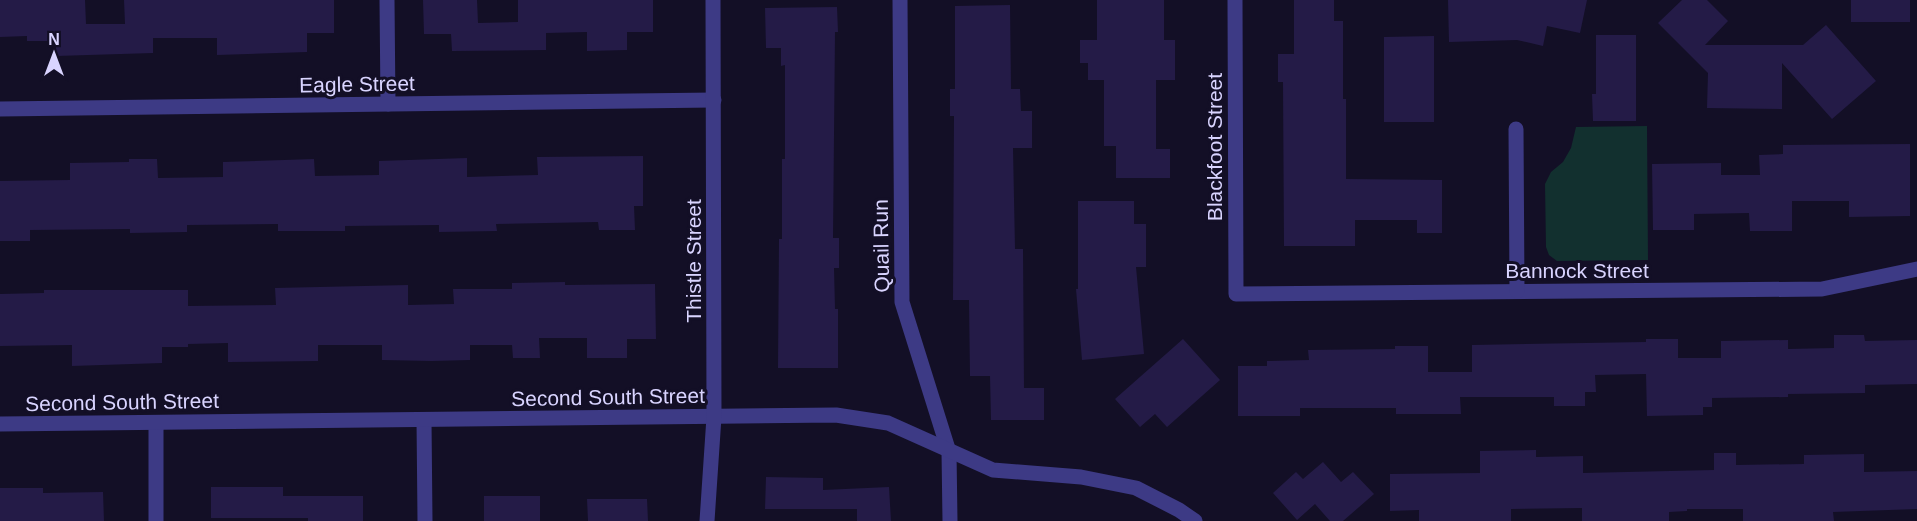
<svg xmlns="http://www.w3.org/2000/svg" width="1917" height="521" viewBox="0 0 1917 521" font-family="Arial,sans-serif">
  <style>
    .green { fill: #12302f }
    .building { fill: #241b47 }
    .lines { fill: none; stroke-linecap: round; stroke-linejoin: round }
    .minor { stroke: #3d3a85; stroke-width: 15 }
    .tertiary { stroke: #3d3a85; stroke-width: 15 }
    .labels { text-anchor: middle; dominant-baseline: central; stroke-width: 6; stroke-linejoin: round; paint-order: stroke }
    .street-label { font-size: 21px; fill: #d9d4ff; stroke: #130f26 }
  </style>
  <rect width="100%" height="100%" fill="#130f26"/>
  <!-- green -->
  <path class="green" d="M 1647,126 L 1648,260 L 1557,261 L 1549,255 L 1546,247 L 1545,184 L 1551,172 L 1563,162 L 1571,148 L 1576,127 Z"/>
  <!-- building -->
  <g class="building">
    <path d="M 0,0 L 85,0 L 86,24 L 125,24 L 124,0 L 334,0 L 334,33 L 307,33 L 307,52 L 217,55 L 217,38 L 153,38 L 153,53 L 56,56 L 56,41 L 27,41 L 27,36 L 0,37 Z"/>
    <path d="M 423,0 L 477,0 L 478,23 L 518,22 L 518,0 L 653,0 L 653,32 L 627,32 L 627,50 L 587,51 L 587,32 L 546,33 L 546,50 L 452,51 L 451,34 L 424,34 Z"/>
    <path d="M 1097,0 L 1164,0 L 1164,40 L 1175,40 L 1175,80 L 1156,80 L 1156,149 L 1170,149 L 1170,178 L 1116,178 L 1116,146 L 1104,146 L 1104,80 L 1088,80 L 1088,63 L 1080,63 L 1080,40 L 1097,40 Z"/>
    <path d="M 1294,0 L 1334,0 L 1334,21 L 1343,21 L 1343,99 L 1346,99 L 1346,179 L 1442,180 L 1442,233 L 1417,233 L 1417,220 L 1355,220 L 1355,246 L 1284,246 L 1283,82 L 1278,82 L 1278,54 L 1294,54 Z"/>
    <path d="M 1448,0 L 1587,0 L 1580,33 L 1547,26 L 1543,46 L 1517,40 L 1449,42 Z"/>
    <path d="M 1682,0 L 1707,0 L 1728,21 L 1705,45 L 1803,45 L 1826,25 L 1876,81 L 1832,119 L 1782,63 L 1782,109 L 1707,108 L 1708,73 L 1658,23 Z"/>
    <rect x="1851" y="0" width="59" height="22"/>
    <path d="M 1010,5 L 1011,89 L 1020,89 L 1021,111 L 1032,111 L 1032,148 L 1013,148 L 1015,249 L 1023,249 L 1024,388 L 1044,388 L 1044,420 L 991,420 L 990,376 L 970,376 L 969,300 L 953,300 L 954,116 L 950,116 L 950,89 L 955,89 L 955,6 Z"/>
    <path d="M 837,7 L 838,32 L 835,32 L 833,238 L 839,238 L 839,268 L 834,268 L 835,309 L 838,309 L 838,368 L 778,368 L 779,239 L 782,239 L 782,159 L 785,159 L 785,65 L 781,66 L 781,48 L 766,48 L 765,8 Z"/>
    <path d="M 1596,35 L 1636,35 L 1636,121 L 1593,121 L 1592,94 L 1596,94 Z"/>
    <path d="M 1434,36 L 1434,122 L 1384,122 L 1384,37 Z"/>
    <path d="M 1910,144 L 1910,216 L 1849,217 L 1849,201 L 1792,201 L 1792,231 L 1750,231 L 1749,213 L 1694,214 L 1694,230 L 1653,230 L 1652,164 L 1721,163 L 1721,175 L 1760,175 L 1759,155 L 1783,154 L 1783,145 Z"/>
    <path d="M 643,156 L 643,206 L 634,206 L 635,230 L 599,230 L 598,222 L 496,224 L 497,231 L 439,232 L 439,225 L 345,226 L 345,231 L 278,231 L 278,224 L 187,225 L 187,232 L 130,233 L 130,229 L 30,230 L 30,241 L 0,241 L 0,181 L 70,180 L 70,163 L 129,162 L 129,159 L 157,159 L 158,178 L 223,177 L 223,162 L 314,159 L 315,176 L 379,175 L 379,161 L 467,158 L 467,177 L 538,175 L 537,157 Z"/>
    <path d="M 1078,201 L 1134,201 L 1134,224 L 1146,224 L 1146,267 L 1136,267 L 1144,354 L 1082,360 L 1076,289 L 1078,289 Z"/>
    <path d="M 565,282 L 565,285 L 655,284 L 656,339 L 627,339 L 627,358 L 587,358 L 587,338 L 539,338 L 540,358 L 513,358 L 512,345 L 470,345 L 470,360 L 432,361 L 382,360 L 382,345 L 318,345 L 318,361 L 228,362 L 228,343 L 188,344 L 188,347 L 162,347 L 162,363 L 72,366 L 72,345 L 0,346 L 0,294 L 44,293 L 44,290 L 188,290 L 188,306 L 276,305 L 275,288 L 408,285 L 408,305 L 454,304 L 453,289 L 512,289 L 512,283 Z"/>
    <path d="M 1834,335 L 1864,335 L 1865,341 L 1917,340 L 1917,384 L 1865,385 L 1865,393 L 1788,394 L 1788,397 L 1712,398 L 1712,407 L 1703,407 L 1703,415 L 1647,416 L 1646,374 L 1595,375 L 1596,392 L 1585,392 L 1585,406 L 1554,406 L 1554,397 L 1460,397 L 1461,414 L 1396,414 L 1396,408 L 1300,408 L 1300,416 L 1238,416 L 1238,366 L 1267,366 L 1267,361 L 1309,360 L 1308,350 L 1395,349 L 1395,346 L 1428,346 L 1428,372 L 1472,372 L 1472,345 L 1646,342 L 1646,339 L 1678,339 L 1678,358 L 1721,358 L 1721,341 L 1788,340 L 1788,349 L 1834,348 Z"/>
    <path d="M 1183,339 L 1220,380 L 1167,427 L 1155,414 L 1140,427 L 1115,399 Z"/>
    <path d="M 1536,450 L 1536,457 L 1583,456 L 1583,473 L 1714,470 L 1714,453 L 1736,453 L 1736,465 L 1804,464 L 1804,455 L 1864,454 L 1864,472 L 1917,471 L 1917,509 L 1833,512 L 1834,521 L 1743,521 L 1743,509 L 1687,509 L 1687,511 L 1669,512 L 1669,521 L 1582,521 L 1582,508 L 1511,509 L 1511,521 L 1419,521 L 1419,510 L 1390,511 L 1390,474 L 1480,473 L 1480,451 Z"/>
    <path d="M 1323,462 L 1341,482 L 1353,472 L 1374,494 L 1343,521 L 1330,521 L 1315,504 L 1297,520 L 1273,493 L 1296,472 L 1303,479 Z"/>
    <path d="M 766,477 L 823,478 L 823,490 L 889,487 L 891,521 L 857,521 L 857,509 L 765,509 Z"/>
    <path d="M 211,487 L 283,487 L 283,496 L 363,496 L 363,521 L 308,521 L 308,518 L 211,518 Z"/>
    <path d="M 0,488 L 43,488 L 43,493 L 103,492 L 104,521 L 0,521 Z"/>
    <rect x="484" y="496" width="56" height="25"/>
    <path d="M 587,499 L 647,499 L 648,521 L 588,521 Z"/>
  </g>
  <g class="lines">
    <!-- minor -->
    <g class="minor">
      <path d="M 387,0 L 388,104"/>
      <path d="M 900,0 L 902,302 L 949,452 L 950,521"/>
      <path d="M 1235,0 L 1236,294 L 1822,289 L 1917,269"/>
      <path d="M 0,109 L 714,100"/>
      <path d="M 1516,129 L 1517,291"/>
      <path d="M 424,420 L 425,521"/>
      <path d="M 156,423 L 156,521"/>
      <path d="M 0,424 L 836,415 L 888,423 L 993,470 L 1081,477 L 1136,488 L 1179,510 L 1195,521"/>
    </g>
    <!-- tertiary -->
    <path class="tertiary" d="M 707,521 L 714,417 L 713,0"/>
  </g>
  <g class="labels">
    <!-- street labels -->
    <g class="street-label">
      <text transform="translate(357 84) rotate(-1)">Eagle Street</text>
      <text transform="translate(1214 147) rotate(-90)">Blackfoot Street</text>
      <text transform="translate(881 246) rotate(-91)">Quail Run</text>
      <text transform="translate(693 261) rotate(-90)">Thistle Street</text>
      <text x="1577" y="270">Bannock Street</text>
      <text transform="translate(608 397) rotate(-1)">Second South Street</text>
      <text transform="translate(122 402) rotate(-1)">Second South Street</text>
    </g>
  </g>
  <!-- north arrow -->
  <g transform="translate(54 54)" stroke="#130f26" stroke-width="4.5" paint-order="stroke">
  <path d="M0-4.5L10 22L0 15L-10 22Z" fill="#d9d4ff"/>
  <text y="-9" font-size="16" font-weight="bold" text-anchor="middle" fill="#d9d4ff">N</text>
  </g>
</svg>
